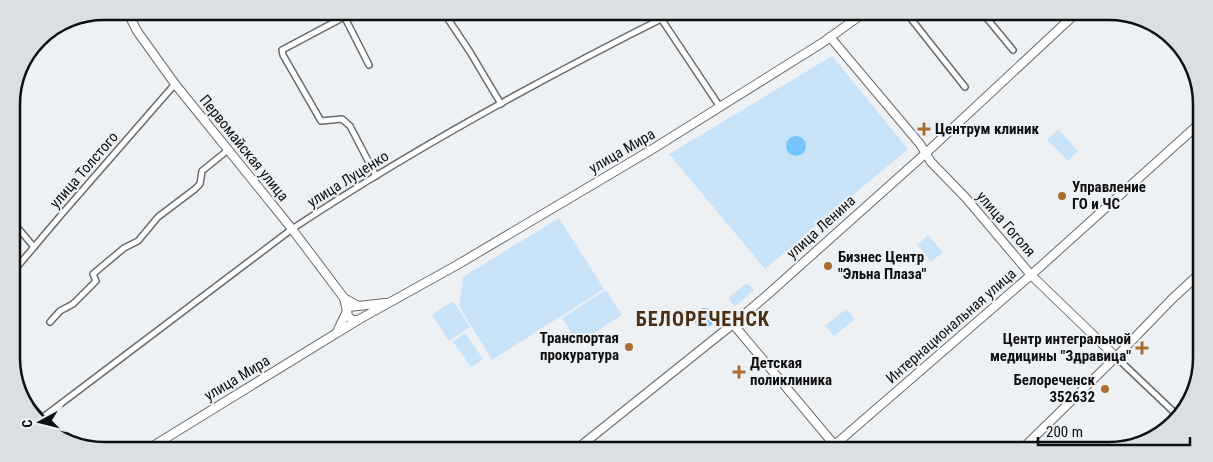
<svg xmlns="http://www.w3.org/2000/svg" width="1213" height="462" viewBox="0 0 1213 462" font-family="'Roboto Condensed',sans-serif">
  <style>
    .green { fill: #c8e3f8 }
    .water { fill: #76c4fd }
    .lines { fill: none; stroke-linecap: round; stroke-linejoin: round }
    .street-casing { stroke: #686b6d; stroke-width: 8 }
    .secondary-casing { stroke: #686b6d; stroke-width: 10 }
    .street { stroke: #fff; stroke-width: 5 }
    .secondary { stroke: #fff; stroke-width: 8 }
    .poi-dot { fill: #aa6d31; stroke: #eef1f4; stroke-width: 2 }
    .labels { text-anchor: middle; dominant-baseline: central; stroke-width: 4; stroke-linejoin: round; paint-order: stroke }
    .poi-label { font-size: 15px; font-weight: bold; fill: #0f1011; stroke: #eef1f4; text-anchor: start }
    .street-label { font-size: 15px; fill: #0f1011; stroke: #eef1f4 }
    .district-label { font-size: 20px; font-weight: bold; letter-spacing: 1px; fill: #4b2e11; stroke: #eef1f4 }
    .rim { fill: none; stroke: #0f1011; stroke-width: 2.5 }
  </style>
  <rect width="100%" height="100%" fill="#eef1f4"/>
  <!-- green -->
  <g class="green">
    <path d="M 832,56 L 908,149 L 765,269 L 669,154 Z"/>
    <path d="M 1058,129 L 1078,151 L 1068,161 L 1047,140 Z"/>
    <path d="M 559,218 L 604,289 L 492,360 L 459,306 L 463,277 Z"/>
    <path d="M 928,235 L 943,252 L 931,262 L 917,245 Z"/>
    <path d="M 747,283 L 754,290 L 735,306 L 729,300 L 729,297 Z"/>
    <path d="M 606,290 L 622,315 L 578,343 L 562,318 Z"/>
    <path d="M 453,301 L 470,327 L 449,341 L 432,315 Z"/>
    <path d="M 846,309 L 855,319 L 834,336 L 825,326 Z"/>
    <path d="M 465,333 L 483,359 L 471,367 L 453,342 Z"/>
  </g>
  <!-- water -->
  <g class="water">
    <circle cx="796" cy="146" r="10"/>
    <circle cx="704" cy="318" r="10"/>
  </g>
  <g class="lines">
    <defs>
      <g id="street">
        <path d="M 342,12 L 369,65"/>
        <path d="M 444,13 L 470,52 L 501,104"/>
        <path d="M 658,14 L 720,107"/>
        <path d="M 128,15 L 135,11"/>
        <path d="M 908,15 L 965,87"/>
        <path d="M 985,16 L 1013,50"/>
        <path d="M 344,17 L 282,50 L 283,55 L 321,121 L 342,119 L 350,126 L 376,176"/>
        <path d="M 12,221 L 34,247"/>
        <path d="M 12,273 L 61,215 L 175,84"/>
        <path d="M 50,322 L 60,311 L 73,304 L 96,281 L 93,274 L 124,248 L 138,241 L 158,217 L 195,189 L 200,184 L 202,171 L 228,150"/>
        <path d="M 1116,357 L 1177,415"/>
        <path d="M 24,398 L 57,434"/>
        <path d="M 38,421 L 292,229 C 413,149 541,79 671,14"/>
      </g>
      <g id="secondary">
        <path d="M 127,11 L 137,31 L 175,84 L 292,229 L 344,298 L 358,306 L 385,303"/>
        <path d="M 830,37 L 920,144 L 931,162 L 966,198 L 1031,275 L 1116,357"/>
        <path d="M 344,298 L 348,316 L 352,320 L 358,320"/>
        <path d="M 733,324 L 837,448"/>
        <path d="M 337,332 L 348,309 L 350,307 L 357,306"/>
        <path d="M 153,446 L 358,320 L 457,265 L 651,150 L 822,43 L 861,15"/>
        <path d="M 578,448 L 733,324 L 766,296 L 926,153 L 1073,16"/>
        <path d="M 830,449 L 1031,275 L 1200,123"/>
        <path d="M 1021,450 L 1116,357 L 1171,300 L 1198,275"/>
      </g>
    </defs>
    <!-- street casing -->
    <use href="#street" class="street-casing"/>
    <!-- secondary casing -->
    <use href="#secondary" class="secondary-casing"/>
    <!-- street -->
    <use href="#street" class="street"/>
    <!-- secondary -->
    <use href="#secondary" class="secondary"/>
  </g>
  <!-- markers -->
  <g class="poi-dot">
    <path d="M921.5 121.5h5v5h5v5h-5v5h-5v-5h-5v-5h5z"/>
    <circle cx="1062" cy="196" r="5"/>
    <circle cx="828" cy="266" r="5"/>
    <circle cx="629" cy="347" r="5"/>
    <path d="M1139.5 340.5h5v5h5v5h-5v5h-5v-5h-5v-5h5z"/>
    <path d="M736.5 364.5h5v5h5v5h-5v5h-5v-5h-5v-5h5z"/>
    <circle cx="1105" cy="389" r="5"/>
  </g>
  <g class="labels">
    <!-- poi labels -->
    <g class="poi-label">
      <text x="935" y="129">Центрум клиник</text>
      <text x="1072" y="187">Управление<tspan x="1072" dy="17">ГО и ЧС</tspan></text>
      <text x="838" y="257">Бизнес Центр<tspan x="838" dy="17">"Эльна Плаза"</tspan></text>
      <text x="619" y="338" text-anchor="end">Транспортая<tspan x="619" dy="17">прокуратура</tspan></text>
      <text x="1131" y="339" text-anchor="end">Центр интегральной<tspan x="1131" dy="17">медицины "Здравица"</tspan></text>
      <text x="750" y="363">Детская<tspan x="750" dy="17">поликлиника</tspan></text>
      <text x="1095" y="380" text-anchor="end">Белореченск<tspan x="1095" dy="17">352632</tspan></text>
    </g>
    <!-- street labels -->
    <g class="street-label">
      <text transform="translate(244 148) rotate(51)">Первомайская улица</text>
      <text transform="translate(622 151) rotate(-30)">улица Мира</text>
      <text transform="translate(84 170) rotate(-49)">улица Толстого</text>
      <text transform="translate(348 179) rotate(-32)">улица Луценко</text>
      <text transform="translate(1006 224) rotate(49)">улица Гоголя</text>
      <text transform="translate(821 227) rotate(-42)">улица Ленина</text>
      <text transform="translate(951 326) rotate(-41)">Интернациональная улица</text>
      <text transform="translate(237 378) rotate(-31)">улица Мира</text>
    </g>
    <!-- district labels -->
    <g class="district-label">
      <text x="703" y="319">БЕЛОРЕЧЕНСК</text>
    </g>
  </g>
  <!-- crop -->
  <path d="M0 0H1213V462H0ZM104 20H1109A84 84 0 0 1 1193 104V358A84 84 0 0 1 1109 442H104A84 84 0 0 1 20 358V104A84 84 0 0 1 104 20Z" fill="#dcdfe2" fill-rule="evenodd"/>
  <path class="rim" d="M104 20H1109A84 84 0 0 1 1193 104V358A84 84 0 0 1 1109 442H104A84 84 0 0 1 20 358V104A84 84 0 0 1 104 20Z"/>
  <!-- north arrow -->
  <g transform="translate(40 422) rotate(263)" stroke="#eef1f4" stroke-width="4" paint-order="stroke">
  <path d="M0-4L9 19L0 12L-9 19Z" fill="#0f1011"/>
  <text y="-8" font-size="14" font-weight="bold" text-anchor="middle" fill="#0f1011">С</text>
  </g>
  <!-- scale -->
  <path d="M1038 437v8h152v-8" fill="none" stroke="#0f1011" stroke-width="2.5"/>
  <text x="1046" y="437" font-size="15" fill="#0f1011" stroke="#eef1f4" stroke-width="4" paint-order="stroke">200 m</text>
</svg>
